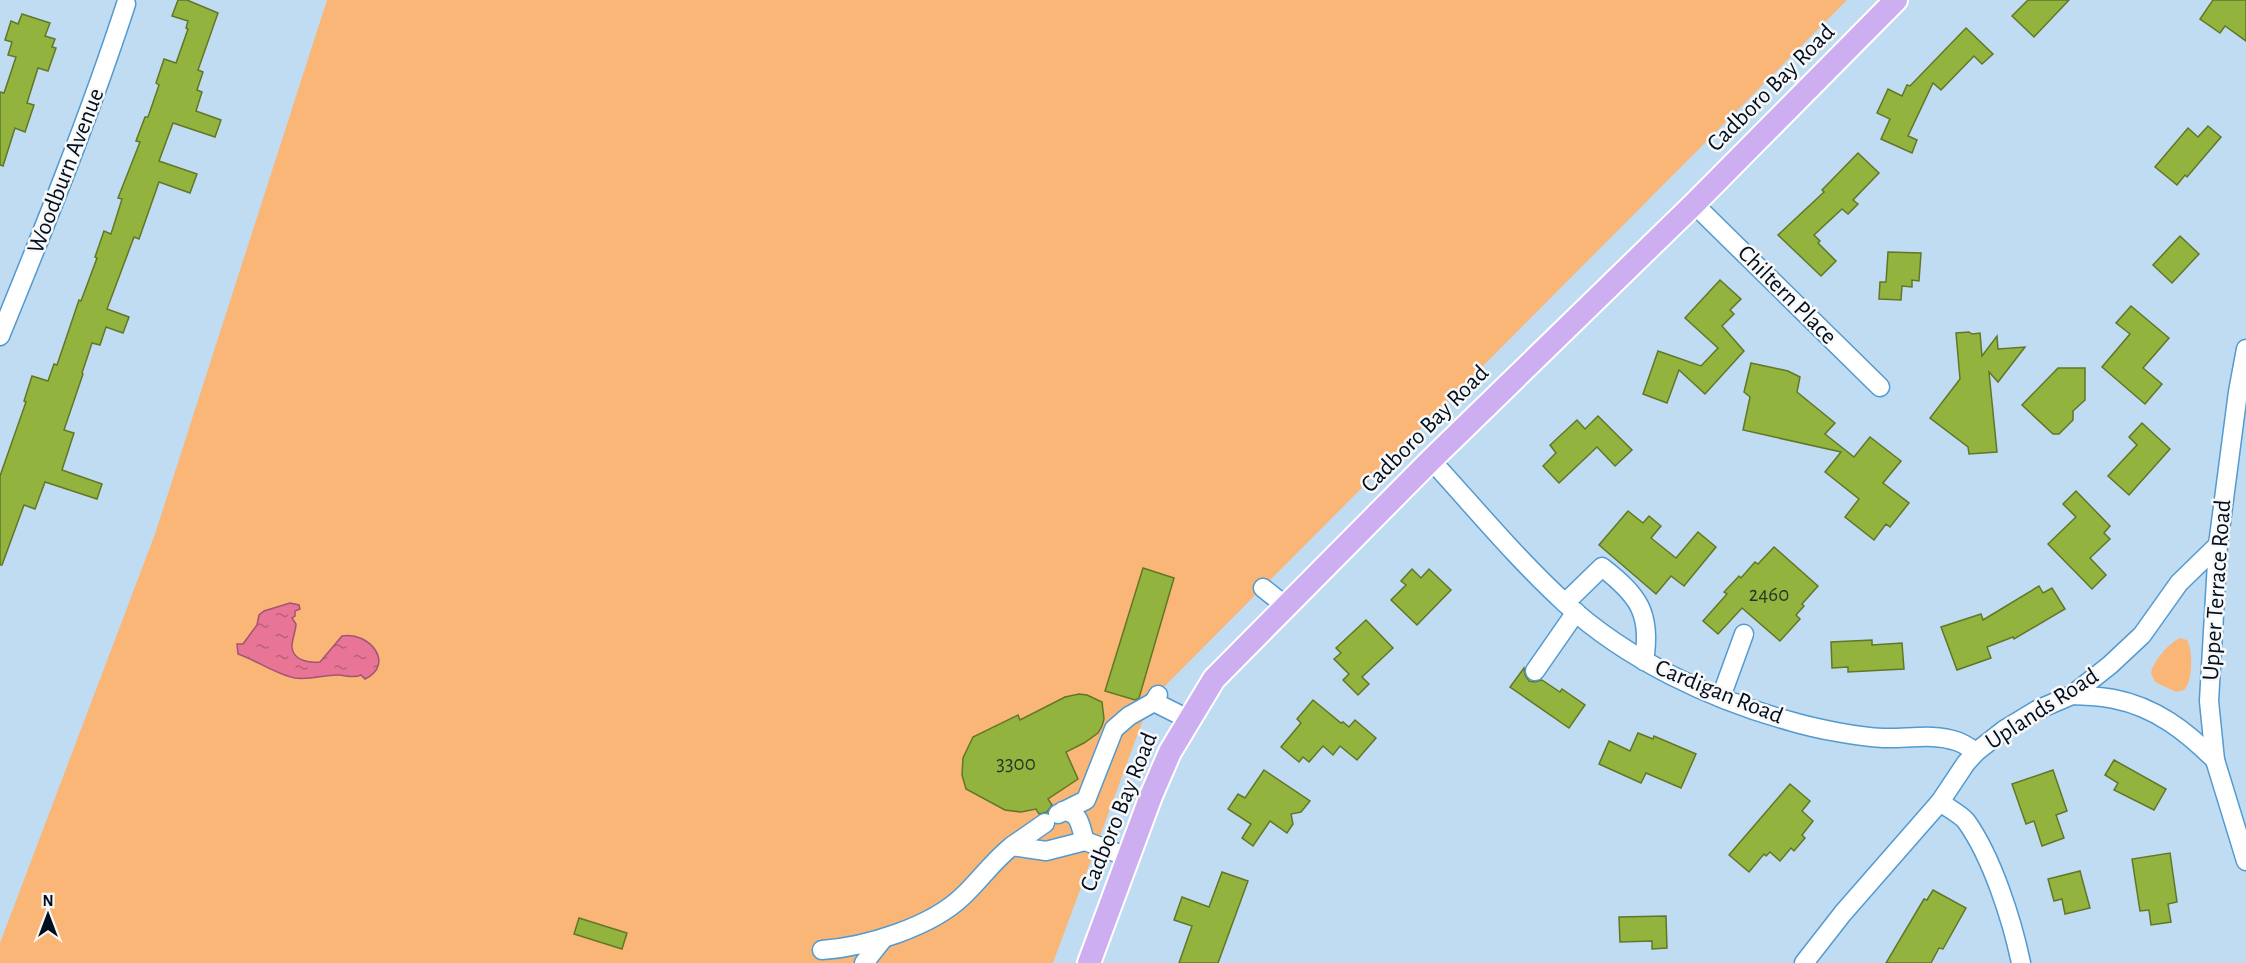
<svg xmlns="http://www.w3.org/2000/svg" width="2246" height="963" viewBox="0 0 2246 963" font-family="'Alegreya Sans',sans-serif">
  <style>
    .green { fill: #fab677 }
    .water { fill: url(#water-ripples); stroke: #a25572; stroke-width: 1.5 }
    .building { fill: #93b33f; stroke: #617727; stroke-width: 1.5 }
    .lines { fill: none; stroke-linecap: round; stroke-linejoin: round }
    .minor-casing { stroke: #529ad0; stroke-width: 21 }
    .major-casing { stroke: #fff; stroke-width: 26 }
    .minor { stroke: #fff; stroke-width: 18 }
    .major { stroke: #cdaff1; stroke-width: 22 }
    .labels { text-anchor: middle; dominant-baseline: central; stroke-width: 5; stroke-linejoin: round; paint-order: stroke }
    .number-label { font-size: 21px; fill: #253726 }
    .street-label { font-size: 24px; fill: #000e1d; stroke: #f8f8f8 }
  </style>
  <defs>
    <pattern id="water-ripples" width="26" height="14" patternUnits="userSpaceOnUse" patternTransform="scale(1.5)"><rect width="26" height="14" fill="#e87496"/><path d="M2 4q2-2 4 0t4 0M15 11q2-2 4 0t4 0" fill="none" stroke="#ba5e7a"/></pattern>
  </defs>
  <rect width="100%" height="100%" fill="#c0dcf3"/>
  <!-- green -->
  <g class="green">
    <path d="M 327,0 L 1847,0 L 1150,701 L 1053,963 L 0,963 L 0,943 L 155,534 Z"/>
    <path d="M 2180,638 L 2187,640 C 2193,650 2193,681 2184,690 L 2176,692 L 2155,682 L 2151,673 C 2153,661 2169,643 2180,638 Z"/>
  </g>
  <!-- water -->
  <path class="water" d="M 290,603 L 299,605 L 300,609 L 295,611 L 295,616 L 292,618 L 296,624 C 296,631 291,642 292,648 C 294,661 310,663 320,662 L 342,636 C 369,631 396,664 365,679 L 361,675 C 353,679 346,675 338,675 C 323,675 310,680 295,678 C 277,675 256,660 238,654 L 237,644 L 243,644 L 257,625 L 259,615 L 264,611 Z"/>
  <!-- building -->
  <g class="building">
    <path d="M 178,0 L 187,0 L 218,13 L 198,70 L 203,72 L 197,90 L 202,92 L 196,111 L 221,120 L 215,137 L 173,123 L 159,161 L 197,174 L 190,193 L 159,182 L 139,239 L 134,237 L 107,309 L 129,317 L 123,333 L 106,327 L 100,345 L 92,343 L 82,373 L 83,374 L 64,430 L 74,433 L 62,470 L 102,484 L 97,499 L 45,482 L 35,509 L 24,505 L 2,565 L 0,565 L 0,476 L 26,402 L 24,401 L 32,376 L 48,381 L 54,364 L 57,365 L 79,300 L 81,301 L 97,258 L 95,257 L 104,231 L 111,234 L 122,199 L 118,198 L 140,142 L 136,141 L 145,117 L 148,117 L 159,85 L 156,83 L 164,59 L 176,63 L 188,29 L 186,28 L 188,21 L 172,16 Z"/>
    <path d="M 2028,0 L 2069,0 L 2034,37 L 2012,16 Z"/>
    <path d="M 2213,0 L 2246,0 L 2246,41 L 2225,26 L 2220,33 L 2200,19 Z"/>
    <path d="M 22,14 L 50,23 L 45,36 L 55,39 L 52,47 L 56,48 L 48,71 L 38,68 L 27,103 L 34,105 L 25,132 L 15,128 L 3,166 L 0,165 L 0,92 L 4,93 L 16,57 L 8,55 L 12,42 L 5,40 L 11,21 L 18,24 Z"/>
    <path d="M 1966,28 L 1993,54 L 1982,64 L 1974,56 L 1941,90 L 1933,83 L 1908,136 L 1917,140 L 1912,153 L 1881,139 L 1890,119 L 1877,113 L 1888,89 L 1902,96 L 1907,85 L 1910,86 Z"/>
    <path d="M 2208,126 L 2221,137 L 2187,177 L 2185,175 L 2177,185 L 2155,167 L 2188,128 L 2198,137 Z"/>
    <path d="M 1858,153 L 1879,173 L 1853,200 L 1858,204 L 1848,214 L 1842,209 L 1814,235 L 1820,241 L 1818,243 L 1836,261 L 1821,276 L 1778,235 L 1824,192 L 1822,190 Z"/>
    <path d="M 2180,236 L 2199,254 L 2172,283 L 2153,265 Z"/>
    <path d="M 1888,252 L 1921,253 L 1919,281 L 1912,280 L 1912,287 L 1902,286 L 1901,300 L 1879,299 L 1880,282 L 1886,282 Z"/>
    <path d="M 1720,280 L 1741,299 L 1730,310 L 1734,314 L 1722,326 L 1744,351 L 1705,394 L 1679,370 L 1667,403 L 1643,394 L 1658,351 L 1701,366 L 1718,348 L 1685,318 Z"/>
    <path d="M 2131,306 L 2169,338 L 2143,368 L 2162,384 L 2145,404 L 2102,367 L 2130,334 L 2116,323 Z"/>
    <path d="M 1969,332 L 1972,334 L 1980,333 L 1982,356 L 1997,336 L 1998,349 L 2025,347 L 1998,382 L 1989,372 L 1997,452 L 1969,454 L 1968,447 L 1930,418 L 1960,379 L 1956,333 Z"/>
    <path d="M 1751,363 L 1788,371 L 1800,377 L 1797,392 L 1835,423 L 1825,434 L 1854,457 L 1870,437 L 1901,461 L 1883,483 L 1909,503 L 1890,527 L 1886,524 L 1874,540 L 1845,517 L 1859,499 L 1825,472 L 1841,452 L 1743,430 L 1750,397 L 1744,392 Z"/>
    <path d="M 2058,368 L 2085,368 L 2085,400 L 2073,411 L 2073,420 L 2059,434 L 2053,434 L 2022,405 Z"/>
    <path d="M 1598,416 L 1632,450 L 1615,466 L 1597,447 L 1559,483 L 1543,466 L 1556,453 L 1550,445 L 1577,420 L 1585,429 Z"/>
    <path d="M 2142,423 L 2170,449 L 2129,495 L 2108,476 L 2137,445 L 2129,437 Z"/>
    <path d="M 2076,491 L 2110,526 L 2104,533 L 2110,539 L 2090,558 L 2106,575 L 2092,589 L 2048,544 L 2076,517 L 2063,504 Z"/>
    <path d="M 1628,511 L 1643,523 L 1649,516 L 1661,526 L 1651,538 L 1676,558 L 1698,532 L 1716,547 L 1684,586 L 1671,576 L 1656,594 L 1599,545 Z"/>
    <path d="M 1774,547 L 1818,586 L 1802,604 L 1804,606 L 1796,615 L 1800,619 L 1780,641 L 1742,608 L 1718,634 L 1703,621 L 1727,594 L 1724,592 L 1739,576 L 1741,578 L 1755,562 L 1758,564 Z"/>
    <path d="M 1143,568 L 1174,578 L 1139,698 L 1135,700 L 1105,691 Z"/>
    <path d="M 1412,569 L 1421,578 L 1429,569 L 1451,590 L 1417,625 L 1391,600 L 1406,585 L 1401,581 Z"/>
    <path d="M 2039,586 L 2043,593 L 2052,588 L 2065,609 L 2014,639 L 2013,637 L 1987,647 L 1991,658 L 1957,670 L 1941,627 L 1981,614 L 1983,620 Z"/>
    <path d="M 1366,620 L 1393,648 L 1362,677 L 1369,684 L 1358,695 L 1343,680 L 1349,674 L 1334,659 L 1341,653 L 1336,648 Z"/>
    <path d="M 1872,640 L 1872,645 L 1902,643 L 1904,669 L 1848,672 L 1848,667 L 1832,668 L 1831,642 Z"/>
    <path d="M 1524,668 L 1525,675 L 1529,681 L 1535,682 L 1542,680 L 1560,692 L 1562,689 L 1585,705 L 1569,728 L 1510,687 Z"/>
    <path d="M 1079,694 L 1087,695 L 1102,702 L 1104,719 L 1102,726 L 1098,733 L 1084,743 L 1066,752 L 1078,779 L 1048,799 L 1052,805 L 1047,812 L 1039,814 L 1036,809 L 1021,812 L 1005,810 L 966,789 L 962,775 L 963,758 L 973,737 L 1018,715 L 1020,720 L 1065,697 Z"/>
    <path d="M 1313,700 L 1341,723 L 1343,722 L 1349,727 L 1355,720 L 1376,738 L 1357,760 L 1340,746 L 1333,755 L 1323,746 L 1309,762 L 1303,757 L 1299,762 L 1281,747 L 1301,723 L 1297,719 Z"/>
    <path d="M 1638,733 L 1653,739 L 1654,736 L 1696,754 L 1681,788 L 1646,773 L 1641,783 L 1599,764 L 1609,741 L 1630,751 Z"/>
    <path d="M 2114,760 L 2166,789 L 2154,810 L 2114,790 L 2118,783 L 2105,775 Z"/>
    <path d="M 1264,770 L 1310,801 L 1301,812 L 1291,814 L 1293,824 L 1287,833 L 1270,821 L 1253,846 L 1242,838 L 1251,824 L 1228,809 L 1238,794 L 1245,798 Z"/>
    <path d="M 2053,770 L 2067,811 L 2056,815 L 2064,838 L 2042,846 L 2034,821 L 2026,824 L 2012,784 Z"/>
    <path d="M 1790,784 L 1810,801 L 1802,811 L 1813,821 L 1802,835 L 1805,838 L 1794,851 L 1791,848 L 1780,861 L 1770,852 L 1766,856 L 1764,854 L 1749,872 L 1729,855 Z"/>
    <path d="M 2170,853 L 2177,902 L 2168,904 L 2171,922 L 2151,925 L 2149,910 L 2140,911 L 2132,859 Z"/>
    <path d="M 2080,871 L 2090,908 L 2065,914 L 2062,899 L 2054,901 L 2048,879 Z"/>
    <path d="M 1222,872 L 1248,881 L 1218,963 L 1179,963 L 1192,926 L 1174,920 L 1182,897 L 1209,907 Z"/>
    <path d="M 1933,890 L 1966,908 L 1943,949 L 1939,948 L 1931,963 L 1886,963 L 1924,899 L 1927,900 Z"/>
    <path d="M 1666,916 L 1667,948 L 1652,949 L 1652,941 L 1620,942 L 1619,917 Z"/>
    <path d="M 579,918 L 627,933 L 622,949 L 574,934 Z"/>
  </g>
  <g class="lines">
    <defs>
      <g id="minor">
        <path d="M 1694,204 L 1880,387"/>
        <path d="M 0,336 C 45,226 89,117 126,4"/>
        <path d="M 2246,349 L 2238,392 L 2218,545 L 2209,701 L 2215,760 L 2246,861"/>
        <path d="M 1431,460 C 1475,508 1517,559 1565,603 C 1627,660 1712,700 1793,722 C 1817,729 1859,737 1883,738 C 1906,739 1934,733 1956,741 C 1963,743 1970,748 1976,752"/>
        <path d="M 1263,588 L 1287,607"/>
        <path d="M 1565,603 L 1602,567 C 1638,595 1652,613 1644,661"/>
        <path d="M 1535,671 L 1576,612"/>
        <path d="M 1158,695 L 1154,702 L 1188,719"/>
        <path d="M 2072,695 C 2086,696 2100,696 2114,699 C 2155,707 2186,731 2215,760"/>
        <path d="M 1721,697 L 1744,634"/>
        <path d="M 1940,802 C 1948,808 1960,814 1966,821 C 1992,857 2012,920 2021,963"/>
        <path d="M 1063,811 C 1081,812 1080,827 1085,841"/>
        <path d="M 1058,814 L 1086,800 L 1114,729 L 1129,716 L 1154,702"/>
        <path d="M 1012,846 L 1045,823"/>
        <path d="M 822,950 C 866,947 931,927 963,896 C 980,880 993,861 1012,846 L 1046,851 L 1085,841 L 1128,857"/>
        <path d="M 864,963 L 883,939"/>
        <path d="M 1804,963 L 1843,913 L 1940,802 L 1966,763 L 1976,752 L 2004,730 L 2037,710 L 2072,695 L 2110,665 L 2142,635 L 2179,583 L 2218,545"/>
      </g>
      <path id="major" d="M 1089,963 L 1151,796 L 1170,752 L 1214,679 L 1431,460 L 1694,204 L 1896,0"/>
    </defs>
    <!-- minor casing -->
    <use href="#minor" class="minor-casing"/>
    <!-- major casing -->
    <use href="#major" class="major-casing"/>
    <!-- minor -->
    <use href="#minor" class="minor"/>
    <!-- major -->
    <use href="#major" class="major"/>
  </g>
  <g class="labels">
    <!-- number labels -->
    <g class="number-label">
      <text x="1769" y="594">2460</text>
      <text x="1016" y="763">3300</text>
    </g>
    <!-- street labels -->
    <g class="street-label">
      <text transform="translate(1771 88) rotate(-45)">Cadboro Bay Road</text>
      <text transform="translate(66 171) rotate(-69)">Woodburn Avenue</text>
      <text transform="translate(1787 295) rotate(45)">Chiltern Place</text>
      <text transform="translate(1425 429) rotate(-45)">Cadboro Bay Road</text>
      <text transform="translate(2217 590) rotate(-86)">Upper Terrace Road</text>
      <text transform="translate(1719 692) rotate(22)">Cardigan Road</text>
      <text transform="translate(2042 709) rotate(-33)">Uplands Road</text>
      <text transform="translate(1119 812) rotate(-68)">Cadboro Bay Road</text>
    </g>
  </g>
  <!-- north arrow -->
  <g transform="translate(48 915)" stroke="#f8f8f8" stroke-width="4.5" paint-order="stroke">
  <path d="M0-4.5L10 22L0 15L-10 22Z" fill="#000e1d"/>
  <text y="-9" font-size="16" font-weight="bold" text-anchor="middle" fill="#000e1d">N</text>
  </g>
</svg>
